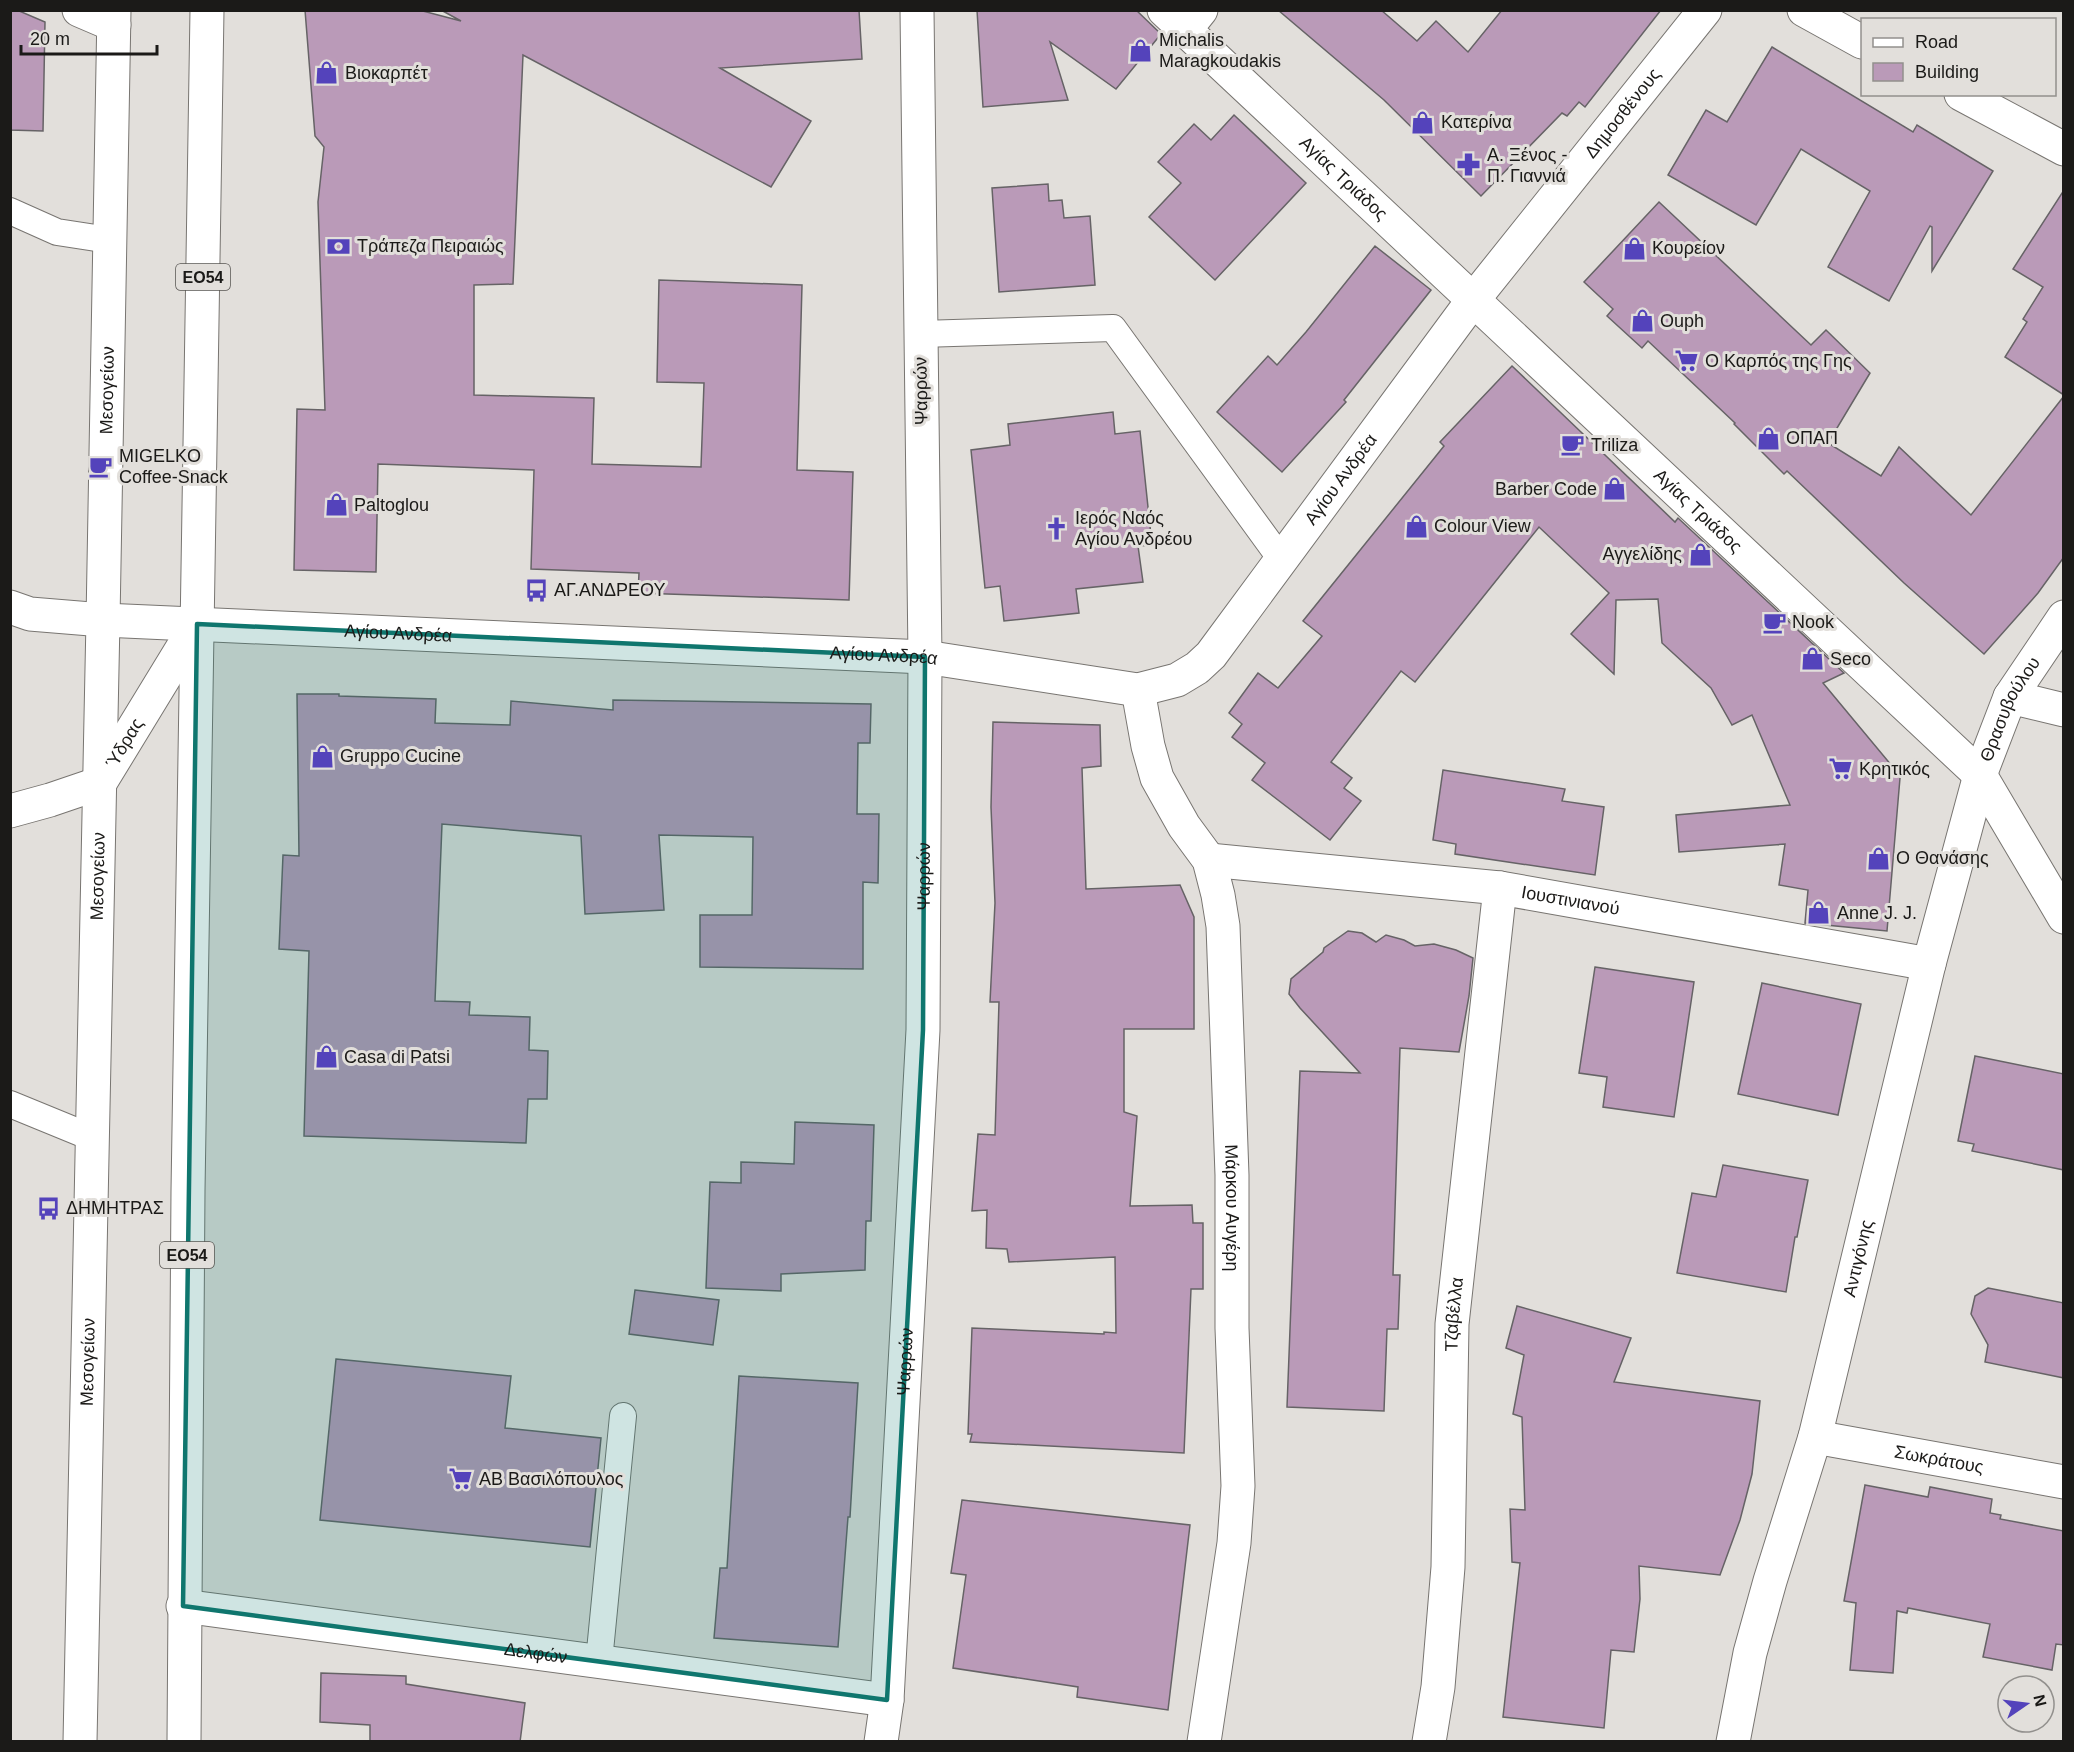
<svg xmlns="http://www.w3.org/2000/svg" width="2074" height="1752" viewBox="0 0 2074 1752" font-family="Arial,sans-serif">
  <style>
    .building { fill: #ba9ab8; stroke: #666366; stroke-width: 1.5 }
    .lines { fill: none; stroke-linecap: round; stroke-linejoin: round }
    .lane-casing { stroke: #787571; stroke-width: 28 }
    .street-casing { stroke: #787571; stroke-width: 35 }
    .secondary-casing { stroke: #787571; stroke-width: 35 }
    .primary-casing { stroke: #787571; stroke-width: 35 }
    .lane { stroke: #fff; stroke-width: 26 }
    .street { stroke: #fff; stroke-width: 33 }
    .secondary { stroke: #fff; stroke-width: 33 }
    .primary { stroke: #fff; stroke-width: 33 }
    .marked { fill: #0f766e; fill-opacity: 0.2; stroke: #0f766e; stroke-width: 4.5; stroke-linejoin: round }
    .labels { text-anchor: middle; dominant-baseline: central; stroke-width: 6; stroke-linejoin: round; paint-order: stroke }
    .shield { fill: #e2dfdb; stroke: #575552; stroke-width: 1.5 }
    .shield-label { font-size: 16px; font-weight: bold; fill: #1b1a18 }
    .poi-label { font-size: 18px; fill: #1b1a18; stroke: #e2dfdb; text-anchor: start }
    .street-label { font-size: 18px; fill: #1b1a18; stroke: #e2dfdb }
  </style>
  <rect width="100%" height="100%" fill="#e2dfdb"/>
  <!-- building -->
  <g class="building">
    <path d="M 10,10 L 17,10 L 45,22 L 43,131 L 10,130 Z"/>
    <path d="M 305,10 L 419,10 L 461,21 L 441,10 L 859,10 L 862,59 L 720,68 L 811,121 L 771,187 L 523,55 L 513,284 L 474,285 L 474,395 L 594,398 L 592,464 L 701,467 L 704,383 L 657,382 L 659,280 L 802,285 L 797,470 L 853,472 L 849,600 L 638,593 L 639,573 L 531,569 L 534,470 L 378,464 L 376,572 L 294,570 L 297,409 L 325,410 L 318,202 L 324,147 L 315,136 Z"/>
    <path d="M 977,10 L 1136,10 L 1161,34 L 1116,89 L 1050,42 L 1068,100 L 983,107 Z"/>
    <path d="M 1278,10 L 1381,10 L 1417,41 L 1436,21 L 1468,52 L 1502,10 L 1661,10 L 1585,107 L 1579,102 L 1567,116 L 1562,113 L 1481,196 L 1384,100 Z"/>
    <path d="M 1772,47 L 1913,132 L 1917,125 L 1993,171 L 1932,271 L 1932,227 L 1930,226 L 1889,301 L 1828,267 L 1870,191 L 1801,149 L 1756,225 L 1668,175 L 1706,110 L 1727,122 Z"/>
    <path d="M 1234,115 L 1306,183 L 1215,280 L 1149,217 L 1181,183 L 1158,162 L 1194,124 L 1211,140 Z"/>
    <path d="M 1048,184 L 1049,201 L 1062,200 L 1064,218 L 1090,216 L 1095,285 L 999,292 L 992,188 Z"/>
    <path d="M 2064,190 L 2064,395 L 2005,357 L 2027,322 L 2023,319 L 2043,287 L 2013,269 Z"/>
    <path d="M 1659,202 L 1811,345 L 1826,330 L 1870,373 L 1828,443 L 1881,476 L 1899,447 L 1971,515 L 2064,396 L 2064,557 L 2038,593 L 1984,654 L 1904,583 L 1787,471 L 1784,474 L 1734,424 L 1735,423 L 1648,341 L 1642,348 L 1607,316 L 1613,309 L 1584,282 Z"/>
    <path d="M 1375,246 L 1431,290 L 1344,400 L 1346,402 L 1282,472 L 1217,412 L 1268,356 L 1277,365 L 1306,332 Z"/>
    <path d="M 1512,366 L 1675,522 L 1678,518 L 1844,673 L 1823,683 L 1897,772 L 1900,778 L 1887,931 L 1805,923 L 1808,890 L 1779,885 L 1785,844 L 1679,852 L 1676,815 L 1790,805 L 1752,715 L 1732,725 L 1711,688 L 1662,643 L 1658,599 L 1616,600 L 1614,674 L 1571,634 L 1609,593 L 1539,527 L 1415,682 L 1401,671 L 1331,762 L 1352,778 L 1344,788 L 1361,801 L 1330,840 L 1252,780 L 1265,763 L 1232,737 L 1242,724 L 1229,713 L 1258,673 L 1278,688 L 1322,636 L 1303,621 L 1444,446 L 1440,442 Z"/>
    <path d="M 1113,412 L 1115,434 L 1140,431 L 1152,545 L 1138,546 L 1143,582 L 1076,589 L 1079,613 L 1004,621 L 1000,586 L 985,588 L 971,450 L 1010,445 L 1008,424 Z"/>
    <path d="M 297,694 L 339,694 L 339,696 L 436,699 L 435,723 L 510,725 L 511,701 L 613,710 L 613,700 L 871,704 L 870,743 L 858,743 L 857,814 L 879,814 L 878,883 L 863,882 L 863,969 L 700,967 L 700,915 L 752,915 L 753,837 L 659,835 L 664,910 L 585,914 L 581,836 L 442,824 L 435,1001 L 470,1002 L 469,1015 L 530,1017 L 529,1050 L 548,1051 L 547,1099 L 528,1099 L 526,1143 L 304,1136 L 309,951 L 279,949 L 283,855 L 299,856 Z"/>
    <path d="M 993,722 L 1100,725 L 1101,766 L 1082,768 L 1086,889 L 1180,885 L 1194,917 L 1194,1029 L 1124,1029 L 1124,1112 L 1137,1116 L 1130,1206 L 1192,1205 L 1193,1223 L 1203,1223 L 1203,1289 L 1191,1289 L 1184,1453 L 970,1442 L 972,1434 L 968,1434 L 972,1328 L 1104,1334 L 1104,1332 L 1116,1333 L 1115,1257 L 1009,1262 L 1007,1249 L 986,1248 L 987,1210 L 972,1211 L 978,1134 L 995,1135 L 999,1002 L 990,1002 L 995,903 L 991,807 Z"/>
    <path d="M 1443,770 L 1565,789 L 1562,801 L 1604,807 L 1595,875 L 1455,854 L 1456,844 L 1433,840 Z"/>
    <path d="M 1348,931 L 1362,933 L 1376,942 L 1386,935 L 1404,940 L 1415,946 L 1434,944 L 1456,950 L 1473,958 L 1469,996 L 1459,1052 L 1400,1048 L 1393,1275 L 1400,1275 L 1398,1329 L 1387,1329 L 1384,1411 L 1287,1407 L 1300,1071 L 1360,1073 L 1300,1008 L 1289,994 L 1291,979 L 1323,952 L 1324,948 Z"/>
    <path d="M 1595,967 L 1694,982 L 1674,1117 L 1603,1107 L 1607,1077 L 1579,1073 Z"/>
    <path d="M 1762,983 L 1861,1004 L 1838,1115 L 1738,1094 Z"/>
    <path d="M 1975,1056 L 2064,1074 L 2064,1170 L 1972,1151 L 1974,1144 L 1958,1141 Z"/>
    <path d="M 795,1122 L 874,1125 L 871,1221 L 866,1221 L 865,1270 L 781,1274 L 781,1291 L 706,1288 L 710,1182 L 741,1183 L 741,1162 L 794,1164 Z"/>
    <path d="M 1723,1165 L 1808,1180 L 1797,1237 L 1795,1237 L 1786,1292 L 1677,1273 L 1692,1193 L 1716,1197 Z"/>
    <path d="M 1988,1288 L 2064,1303 L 2064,1378 L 1985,1362 L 1988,1345 L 1971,1314 L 1975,1296 Z"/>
    <path d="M 635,1290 L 719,1300 L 713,1345 L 629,1334 Z"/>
    <path d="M 1517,1306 L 1631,1338 L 1614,1382 L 1760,1401 L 1752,1474 L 1740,1520 L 1720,1575 L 1639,1566 L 1640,1599 L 1634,1652 L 1611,1650 L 1604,1728 L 1503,1717 L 1520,1563 L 1512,1562 L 1510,1509 L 1525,1510 L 1522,1417 L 1513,1414 L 1524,1355 L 1506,1348 Z"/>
    <path d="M 336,1359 L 511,1376 L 505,1428 L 601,1438 L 590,1547 L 320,1520 Z"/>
    <path d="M 739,1376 L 858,1383 L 850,1517 L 848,1517 L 838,1647 L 714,1638 L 720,1568 L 727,1568 Z"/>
    <path d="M 1865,1485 L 1928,1497 L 1930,1487 L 1992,1499 L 1990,1513 L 2001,1515 L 2000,1519 L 2064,1531 L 2064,1645 L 2056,1644 L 2052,1670 L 1983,1657 L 1990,1624 L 1908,1608 L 1907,1613 L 1897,1611 L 1893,1673 L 1850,1670 L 1856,1603 L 1844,1601 Z"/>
    <path d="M 962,1500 L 1190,1525 L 1168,1710 L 1077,1697 L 1078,1687 L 953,1668 L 966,1575 L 951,1573 Z"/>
    <path d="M 321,1673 L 406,1676 L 406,1684 L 525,1703 L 520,1742 L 370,1742 L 370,1725 L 320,1722 Z"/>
  </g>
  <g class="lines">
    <defs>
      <g id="lane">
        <path d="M 10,211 L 57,232 L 109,240"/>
        <path d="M 921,334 L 1113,328 L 1281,559"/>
        <path d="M 10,1104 L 93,1138"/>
        <path d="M 599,1661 L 623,1416"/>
      </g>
      <g id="street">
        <path d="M 79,10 L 114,25"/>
        <path d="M 1804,10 L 1862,42"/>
        <path d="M 1185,30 L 1201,10"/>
        <path d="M 1961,94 L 2064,149"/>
        <path id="s1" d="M 10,607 L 30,614 L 103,620 L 925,657 L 1138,690 L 1177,680 L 1197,668 L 1211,655 L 1473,300 L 1705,10"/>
        <path id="s2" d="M 1138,690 L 1148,746 L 1157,778 L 1184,826 L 1209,860 L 1218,895 L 1223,926 L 1232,1175 L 1232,1328 L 1238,1486 L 1234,1543 L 1204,1742"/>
        <path d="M 2010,697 L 2064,710"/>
        <path id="s3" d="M 1209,860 L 1500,888 L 1929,964"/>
        <path id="s4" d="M 1815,1437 L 2064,1482"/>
        <path id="s5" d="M 183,1606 L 887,1700"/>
        <path id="s6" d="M 881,1742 L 887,1700 L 923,1030 L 925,657 L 917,10"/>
        <path id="s7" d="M 1429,1742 L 1438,1687 L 1448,1567 L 1452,1324 L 1500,888"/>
        <path id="s8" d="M 1733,1742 L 1750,1653 L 1770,1581 L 1815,1437 L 1929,964 L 1980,775 L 2010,697 L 2064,617"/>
      </g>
      <g id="secondary">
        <path id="s9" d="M 1164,10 L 1980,775 L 2064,917"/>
        <path id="s10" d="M 10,811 L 50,800 L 100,783 L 197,624"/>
      </g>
      <g id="primary">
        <path id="s11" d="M 80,1742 L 103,620 L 114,10"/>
        <path d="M 184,1742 L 188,1191 L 207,10"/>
      </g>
    </defs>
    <!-- lane casing -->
    <use href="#lane" class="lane-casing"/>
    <!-- street casing -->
    <use href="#street" class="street-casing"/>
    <!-- secondary casing -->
    <use href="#secondary" class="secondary-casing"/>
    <!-- primary casing -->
    <use href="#primary" class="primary-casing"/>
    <!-- lane -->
    <use href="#lane" class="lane"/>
    <!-- street -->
    <use href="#street" class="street"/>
    <!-- secondary -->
    <use href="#secondary" class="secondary"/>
    <!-- primary -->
    <use href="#primary" class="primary"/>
  </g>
  <!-- marked area -->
  <path class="marked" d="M 197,624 L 925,657 L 923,1030 L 887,1700 L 183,1606 Z"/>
  <!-- icons -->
  <defs>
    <symbol id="shop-bare" viewBox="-9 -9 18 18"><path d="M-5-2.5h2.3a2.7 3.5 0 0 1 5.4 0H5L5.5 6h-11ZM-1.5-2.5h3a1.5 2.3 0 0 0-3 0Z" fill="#5443bb" stroke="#e2dfdb" stroke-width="2.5" paint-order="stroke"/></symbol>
    <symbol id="pharmacy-bare" viewBox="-9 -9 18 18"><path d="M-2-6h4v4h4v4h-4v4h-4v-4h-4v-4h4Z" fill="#5443bb" stroke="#e2dfdb" stroke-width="2.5" paint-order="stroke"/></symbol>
    <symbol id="bank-bare" viewBox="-9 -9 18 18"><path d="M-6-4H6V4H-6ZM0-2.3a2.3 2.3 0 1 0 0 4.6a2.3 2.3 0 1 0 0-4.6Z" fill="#5443bb" stroke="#e2dfdb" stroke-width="2.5" paint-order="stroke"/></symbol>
    <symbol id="supermarket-bare" viewBox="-9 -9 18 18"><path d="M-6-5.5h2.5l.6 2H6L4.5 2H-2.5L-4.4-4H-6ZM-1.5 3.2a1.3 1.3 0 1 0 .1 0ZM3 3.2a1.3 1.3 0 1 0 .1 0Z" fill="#5443bb" stroke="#e2dfdb" stroke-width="2.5" paint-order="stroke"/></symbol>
    <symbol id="cafe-bare" viewBox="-9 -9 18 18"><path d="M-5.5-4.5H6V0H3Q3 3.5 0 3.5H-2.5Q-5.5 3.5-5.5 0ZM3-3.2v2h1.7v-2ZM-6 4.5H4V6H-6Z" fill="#5443bb" stroke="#e2dfdb" stroke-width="2.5" paint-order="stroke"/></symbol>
    <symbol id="church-bare" viewBox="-9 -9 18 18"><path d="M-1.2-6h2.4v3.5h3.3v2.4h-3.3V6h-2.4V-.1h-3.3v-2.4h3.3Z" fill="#5443bb" stroke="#e2dfdb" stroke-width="2.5" paint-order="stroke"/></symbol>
    <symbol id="bus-bare" viewBox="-9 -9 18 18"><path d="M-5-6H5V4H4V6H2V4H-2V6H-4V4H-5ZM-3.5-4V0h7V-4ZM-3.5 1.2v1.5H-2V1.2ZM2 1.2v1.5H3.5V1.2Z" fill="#5443bb" stroke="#e2dfdb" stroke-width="2.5" paint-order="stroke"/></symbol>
  </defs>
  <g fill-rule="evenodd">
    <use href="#shop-bare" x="1124" y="34" width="33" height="33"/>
    <use href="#shop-bare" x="310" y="56" width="33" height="33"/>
    <use href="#shop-bare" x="1406" y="106" width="33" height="33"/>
    <use href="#pharmacy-bare" x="1452" y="148" width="33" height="33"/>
    <use href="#bank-bare" x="322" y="230" width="33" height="33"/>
    <use href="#shop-bare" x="1618" y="232" width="33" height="33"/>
    <use href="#shop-bare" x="1626" y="304" width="33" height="33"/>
    <use href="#supermarket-bare" x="1670" y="344" width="33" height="33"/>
    <use href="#shop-bare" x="1752" y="422" width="33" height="33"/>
    <use href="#cafe-bare" x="1556" y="428" width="33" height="33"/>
    <use href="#cafe-bare" x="84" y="450" width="33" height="33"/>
    <use href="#shop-bare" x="1598" y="472" width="33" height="33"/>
    <use href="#shop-bare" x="320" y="488" width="33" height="33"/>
    <use href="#shop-bare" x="1400" y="510" width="33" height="33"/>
    <use href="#church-bare" x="1040" y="512" width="33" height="33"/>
    <use href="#shop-bare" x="1684" y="538" width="33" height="33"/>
    <use href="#bus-bare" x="520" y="574" width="33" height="33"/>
    <use href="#cafe-bare" x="1758" y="606" width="33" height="33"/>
    <use href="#shop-bare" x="1796" y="642" width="33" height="33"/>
    <use href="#shop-bare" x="306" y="740" width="33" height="33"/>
    <use href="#supermarket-bare" x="1824" y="752" width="33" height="33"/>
    <use href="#shop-bare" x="1862" y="842" width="33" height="33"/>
    <use href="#shop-bare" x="1802" y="896" width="33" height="33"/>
    <use href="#shop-bare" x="310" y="1040" width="33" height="33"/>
    <use href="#bus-bare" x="32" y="1192" width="33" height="33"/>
    <use href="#supermarket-bare" x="444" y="1462" width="33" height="33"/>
  </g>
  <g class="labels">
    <!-- shield labels -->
    <g class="shield">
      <rect x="176" y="264" width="54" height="26" rx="4.5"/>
      <rect x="160" y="1242" width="54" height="26" rx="4.5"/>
    </g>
    <g class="shield-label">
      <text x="203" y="277">ΕΟ54</text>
      <text x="187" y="1255">ΕΟ54</text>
    </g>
    <!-- poi labels -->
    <g class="poi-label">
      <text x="1159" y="40">Michalis<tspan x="1159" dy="21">Maragkoudakis</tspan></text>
      <text x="345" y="73">Βιοκαρπέτ</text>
      <text x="1441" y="122">Κατερίνα</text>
      <text x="1487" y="155">Α. Ξένος -<tspan x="1487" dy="21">Π. Γιαννιά</tspan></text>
      <text x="357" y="246">Τράπεζα Πειραιώς</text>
      <text x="1652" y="248">Κουρείον</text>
      <text x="1660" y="321">Ouph</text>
      <text x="1705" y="361">Ο Καρπός της Γης</text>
      <text x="1786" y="438">ΟΠΑΠ</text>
      <text x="1591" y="445">Triliza</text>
      <text x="119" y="456">MIGELKO<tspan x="119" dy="21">Coffee-Snack</tspan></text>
      <text x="1597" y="489" text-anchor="end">Barber Code</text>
      <text x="354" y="505">Paltoglou</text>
      <text x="1075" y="518">Ιερός Ναός<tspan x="1075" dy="21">Αγίου Ανδρέου</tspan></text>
      <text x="1434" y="526">Colour View</text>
      <text x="1682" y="554" text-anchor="end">Αγγελίδης</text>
      <text x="554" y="590">ΑΓ.ΑΝΔΡΕΟΥ</text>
      <text x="1792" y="622">Nook</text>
      <text x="1830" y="659">Seco</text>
      <text x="340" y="756">Gruppo Cucine</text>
      <text x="1859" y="769">Κρητικός</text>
      <text x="1896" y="858">Ο Θανάσης</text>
      <text x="1837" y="913">Anne J. J.</text>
      <text x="344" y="1057">Casa di Patsi</text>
      <text x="66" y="1208">ΔΗΜΗΤΡΑΣ</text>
      <text x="479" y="1479">ΑΒ Βασιλόπουλος</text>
    </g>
    <!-- street labels -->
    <g class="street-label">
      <text stroke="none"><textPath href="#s1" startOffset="1896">Δημοσθένους</textPath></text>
      <text stroke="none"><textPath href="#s9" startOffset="246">Αγίας Τριάδος</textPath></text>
      <text stroke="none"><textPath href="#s11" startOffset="1352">Μεσογείων</textPath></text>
      <text transform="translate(921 391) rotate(-91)">Ψαρρών</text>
      <text stroke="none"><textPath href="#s1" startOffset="1434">Αγίου Ανδρέα</textPath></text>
      <text stroke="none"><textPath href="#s9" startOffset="732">Αγίας Τριάδος</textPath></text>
      <text stroke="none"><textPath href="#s1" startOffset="390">Αγίου Ανδρέα</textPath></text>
      <text stroke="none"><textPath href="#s1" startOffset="876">Αγίου Ανδρέα</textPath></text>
      <text stroke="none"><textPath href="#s8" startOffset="1071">Θρασυβούλου</textPath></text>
      <text stroke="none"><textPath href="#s10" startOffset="141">Ύδρας</textPath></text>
      <text stroke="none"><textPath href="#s11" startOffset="866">Μεσογείων</textPath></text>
      <text stroke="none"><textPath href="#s6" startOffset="867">Ψαρρών</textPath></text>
      <text stroke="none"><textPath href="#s3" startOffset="364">Ιουστινιανού</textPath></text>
      <text stroke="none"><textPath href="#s2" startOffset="537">Μάρκου Αυγέρη</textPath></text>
      <text stroke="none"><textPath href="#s8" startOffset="500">Αντιγόνης</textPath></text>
      <text stroke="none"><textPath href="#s7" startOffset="429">Τζαβέλλα</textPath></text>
      <text stroke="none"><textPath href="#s11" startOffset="380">Μεσογείων</textPath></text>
      <text stroke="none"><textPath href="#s6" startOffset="381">Ψαρρών</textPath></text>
      <text stroke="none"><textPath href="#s4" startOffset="126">Σωκράτους</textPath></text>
      <text stroke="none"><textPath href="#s5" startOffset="356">Δελφών</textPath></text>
    </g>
  </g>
  <!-- border -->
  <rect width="2074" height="1752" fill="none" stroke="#1b1a18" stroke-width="24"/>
  <!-- legend -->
  <rect x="1861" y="18" width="195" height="78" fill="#e2dfdb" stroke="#92908d" stroke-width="1.5"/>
  <rect x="1873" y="38" width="30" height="9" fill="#ffffff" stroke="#92908d" stroke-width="1.5"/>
  <text x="1915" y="48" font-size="18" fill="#1b1a18">Road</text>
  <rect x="1873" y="63" width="30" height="18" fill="#ba9ab8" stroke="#92908d" stroke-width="1.5"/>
  <text x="1915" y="78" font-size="18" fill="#1b1a18">Building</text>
  <!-- north arrow -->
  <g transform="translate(2026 1704) rotate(76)"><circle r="28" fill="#e2dfdb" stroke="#92908d" stroke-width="1.5"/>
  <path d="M0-4.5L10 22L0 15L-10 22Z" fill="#5443bb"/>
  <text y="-9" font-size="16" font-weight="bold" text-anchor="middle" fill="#1b1a18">N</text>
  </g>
  <!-- scale -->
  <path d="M21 45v9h136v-9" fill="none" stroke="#1b1a18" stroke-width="3"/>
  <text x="30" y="45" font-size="18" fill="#1b1a18" stroke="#e2dfdb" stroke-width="4.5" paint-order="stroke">20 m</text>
</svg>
